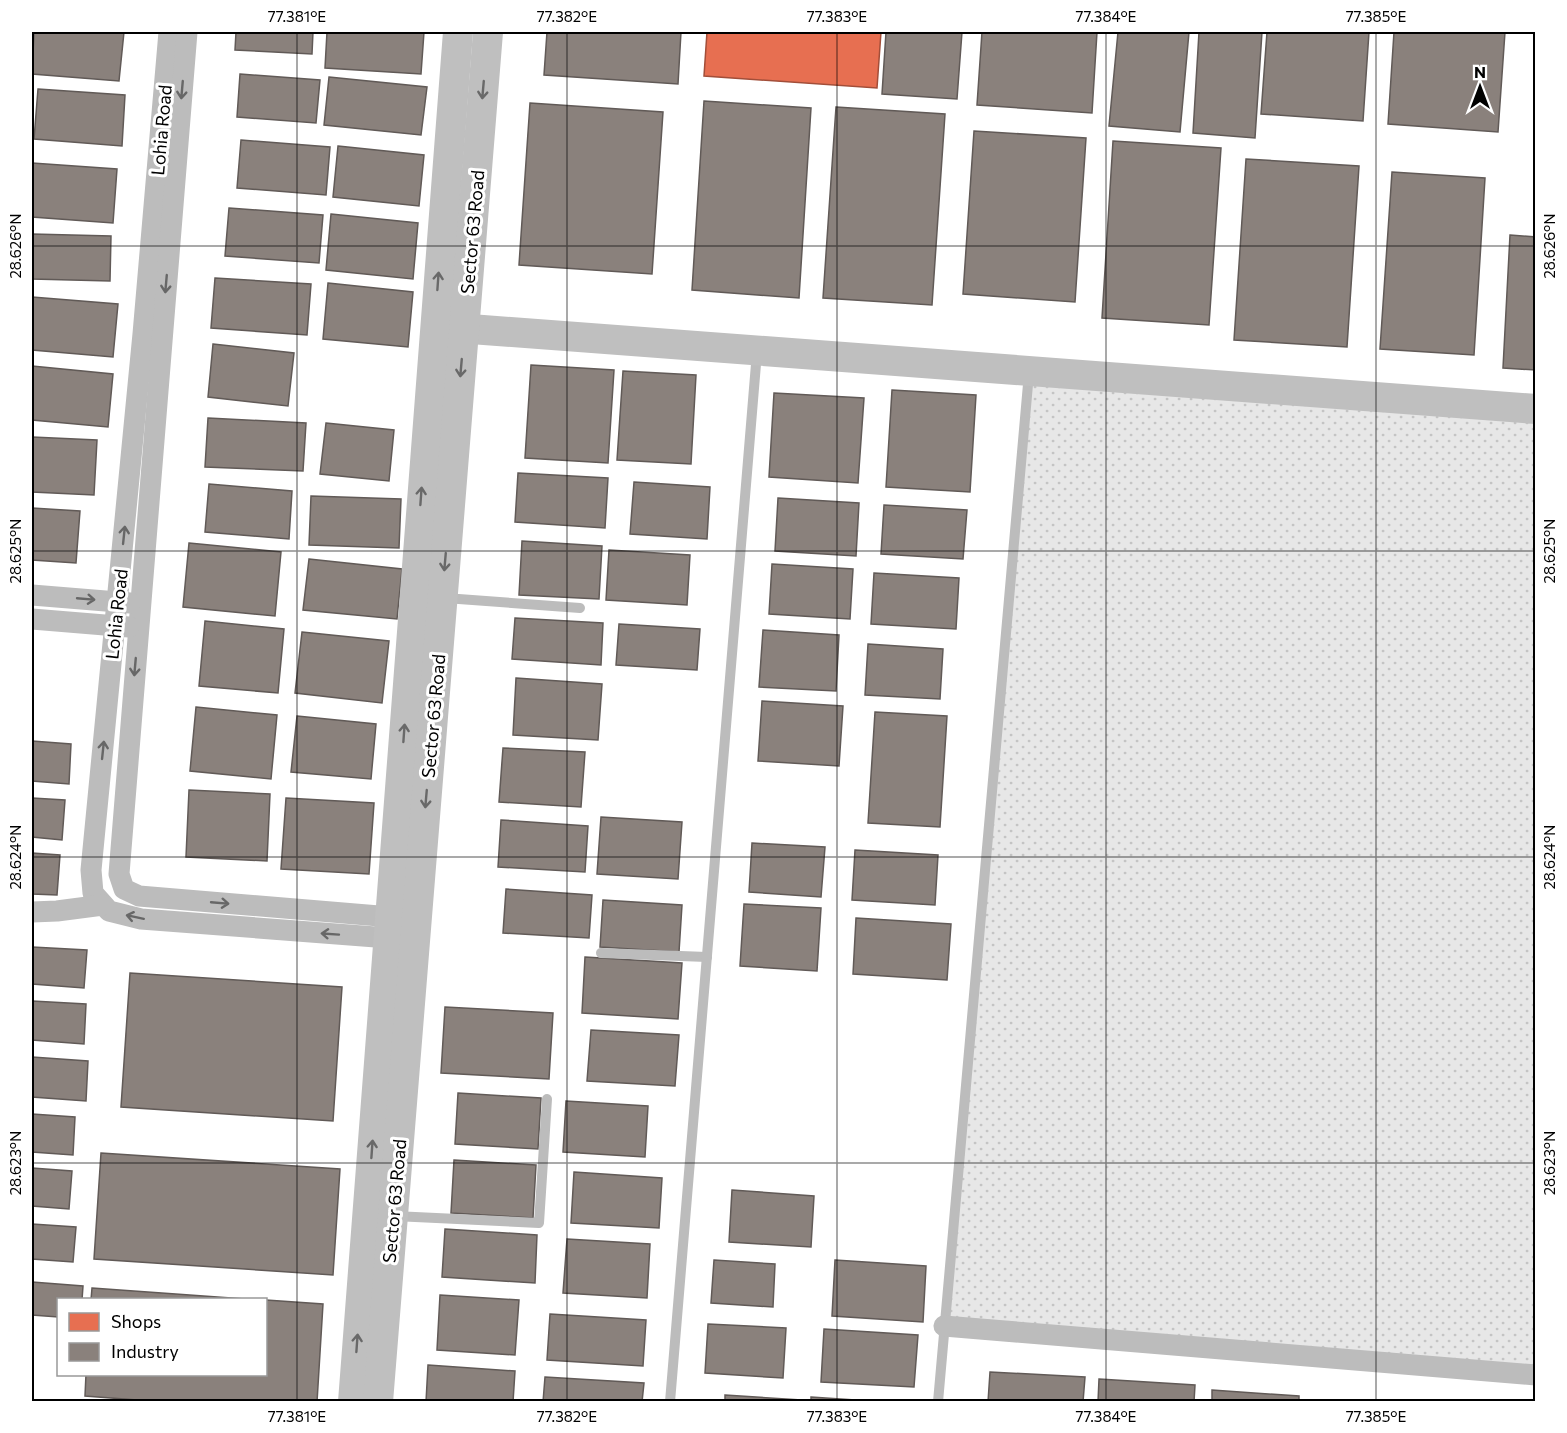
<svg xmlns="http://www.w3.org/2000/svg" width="1567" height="1433" viewBox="0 0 1567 1433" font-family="Commissioner,sans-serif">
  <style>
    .park { fill: url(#park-dots) }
    .shops { fill: #e76f51; stroke: #a24e39; stroke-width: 1.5 }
    .industry { fill: #8a817c; stroke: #615a57; stroke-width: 1.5 }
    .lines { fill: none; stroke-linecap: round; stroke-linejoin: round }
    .lane { stroke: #bcbcbc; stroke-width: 10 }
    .street { stroke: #bcbcbc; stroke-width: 21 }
    .secondary { stroke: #bfbfbf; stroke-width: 30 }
    .oneway { stroke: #676767 }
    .oneway2 { stroke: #696969 }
    .ticks { fill: none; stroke: #000; stroke-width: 1.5; stroke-opacity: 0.45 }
    .labels { text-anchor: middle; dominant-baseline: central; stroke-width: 6; stroke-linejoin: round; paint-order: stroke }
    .street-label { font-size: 18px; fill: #000; stroke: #fff }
    .neatline { fill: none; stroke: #000; stroke-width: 2 }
    .ticks-label { font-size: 15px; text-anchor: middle; fill: #000 }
  </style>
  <defs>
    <pattern id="park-dots" width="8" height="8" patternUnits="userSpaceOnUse" patternTransform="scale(1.5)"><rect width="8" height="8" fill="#e7e7e7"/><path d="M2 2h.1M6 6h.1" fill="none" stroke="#c4c4c4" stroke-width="1.8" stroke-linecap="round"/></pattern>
  </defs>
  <rect width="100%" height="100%" fill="#fff"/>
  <!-- park -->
  <path class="park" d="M 1029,370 L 1535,409 L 1535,1375 L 944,1326 Z"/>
  <!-- shops -->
  <path class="shops" d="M 707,32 L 881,32 L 877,88 L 704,76 Z"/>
  <!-- industry -->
  <g class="industry">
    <path d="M 34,32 L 124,32 L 119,81 L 32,74 Z"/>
    <path d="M 236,32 L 313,32 L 312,54 L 235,50 Z"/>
    <path d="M 327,32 L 424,32 L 421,74 L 325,68 Z"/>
    <path d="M 547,32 L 681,32 L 678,84 L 544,75 Z"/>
    <path d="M 886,32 L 962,32 L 957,99 L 882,94 Z"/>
    <path d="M 982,32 L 1097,32 L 1092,113 L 977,105 Z"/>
    <path d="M 1118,32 L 1189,32 L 1180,132 L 1109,126 Z"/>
    <path d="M 1199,32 L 1262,32 L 1255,138 L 1193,133 Z"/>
    <path d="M 1267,32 L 1369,32 L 1363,121 L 1261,114 Z"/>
    <path d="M 1394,32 L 1505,32 L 1498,132 L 1388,124 Z"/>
    <path d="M 240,74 L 320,80 L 316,123 L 237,117 Z"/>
    <path d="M 329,77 L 427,87 L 421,135 L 324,125 Z"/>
    <path d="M 38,89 L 125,95 L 122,146 L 34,139 Z"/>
    <path d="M 704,101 L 811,108 L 799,298 L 692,290 Z"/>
    <path d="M 530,103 L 663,112 L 652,274 L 519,265 Z"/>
    <path d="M 836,107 L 945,114 L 932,305 L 823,298 Z"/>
    <path d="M 974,131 L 1086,138 L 1075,302 L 963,294 Z"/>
    <path d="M 241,140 L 330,147 L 326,195 L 237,188 Z"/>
    <path d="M 1113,141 L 1221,148 L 1209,325 L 1102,318 Z"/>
    <path d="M 338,146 L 424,155 L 419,206 L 333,197 Z"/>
    <path d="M 1246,159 L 1359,166 L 1347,347 L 1234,340 Z"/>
    <path d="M 32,163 L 117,169 L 113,223 L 32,217 Z"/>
    <path d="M 1392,172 L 1485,178 L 1474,355 L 1380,349 Z"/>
    <path d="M 229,208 L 323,215 L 319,263 L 225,256 Z"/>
    <path d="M 331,214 L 418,223 L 413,279 L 326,270 Z"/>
    <path d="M 32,234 L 111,236 L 110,281 L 32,279 Z"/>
    <path d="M 1510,235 L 1536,237 L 1536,370 L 1503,368 Z"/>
    <path d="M 215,278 L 311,284 L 307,335 L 211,328 Z"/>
    <path d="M 328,283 L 413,292 L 408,347 L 323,339 Z"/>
    <path d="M 32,297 L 118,304 L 113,357 L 32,350 Z"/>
    <path d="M 213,344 L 294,353 L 288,406 L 208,397 Z"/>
    <path d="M 531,365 L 614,370 L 608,463 L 525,458 Z"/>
    <path d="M 32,366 L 113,374 L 108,427 L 32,420 Z"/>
    <path d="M 623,371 L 696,375 L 691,464 L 617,460 Z"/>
    <path d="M 892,390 L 976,395 L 970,492 L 886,487 Z"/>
    <path d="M 774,393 L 864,398 L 858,483 L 769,477 Z"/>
    <path d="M 208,418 L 306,423 L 303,471 L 205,467 Z"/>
    <path d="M 326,423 L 394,430 L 389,481 L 320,474 Z"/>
    <path d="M 32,437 L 97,440 L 94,495 L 32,492 Z"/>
    <path d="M 518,473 L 608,478 L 605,528 L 515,522 Z"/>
    <path d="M 634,482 L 710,487 L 707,539 L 630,534 Z"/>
    <path d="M 209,484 L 292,491 L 289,539 L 205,532 Z"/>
    <path d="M 311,496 L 401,499 L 399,548 L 309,545 Z"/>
    <path d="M 778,498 L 859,503 L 856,556 L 775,551 Z"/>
    <path d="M 884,505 L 967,510 L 963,559 L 881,554 Z"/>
    <path d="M 32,508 L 80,511 L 76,563 L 32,560 Z"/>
    <path d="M 522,541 L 602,546 L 599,599 L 519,595 Z"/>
    <path d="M 189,543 L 281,552 L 275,616 L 183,607 Z"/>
    <path d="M 609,550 L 690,555 L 687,605 L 606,600 Z"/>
    <path d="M 309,559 L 402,569 L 397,619 L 303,610 Z"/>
    <path d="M 772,564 L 853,569 L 850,619 L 769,614 Z"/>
    <path d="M 874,573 L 959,578 L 956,629 L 871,624 Z"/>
    <path d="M 515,618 L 603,623 L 601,665 L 512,659 Z"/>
    <path d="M 205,621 L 284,629 L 278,693 L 199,686 Z"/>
    <path d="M 619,624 L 700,629 L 697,670 L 616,665 Z"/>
    <path d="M 763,630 L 839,635 L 836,691 L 759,687 Z"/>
    <path d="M 302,632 L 389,641 L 382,703 L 295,693 Z"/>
    <path d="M 868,644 L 943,649 L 940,699 L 865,695 Z"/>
    <path d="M 516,678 L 602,684 L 598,740 L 513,735 Z"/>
    <path d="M 762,701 L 843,706 L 839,766 L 758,761 Z"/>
    <path d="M 196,707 L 277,715 L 271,779 L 190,771 Z"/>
    <path d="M 875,712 L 947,716 L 940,827 L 868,823 Z"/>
    <path d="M 297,716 L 376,724 L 371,779 L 291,772 Z"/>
    <path d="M 32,741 L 71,744 L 69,784 L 32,781 Z"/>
    <path d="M 503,748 L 585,752 L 581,807 L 499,802 Z"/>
    <path d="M 189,790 L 270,794 L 267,861 L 186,857 Z"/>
    <path d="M 32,798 L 65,800 L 62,840 L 32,837 Z"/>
    <path d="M 286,798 L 374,803 L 369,874 L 281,869 Z"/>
    <path d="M 601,817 L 682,822 L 678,879 L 597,874 Z"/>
    <path d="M 501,820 L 588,826 L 585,872 L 498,867 Z"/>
    <path d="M 752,843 L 825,847 L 821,897 L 749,892 Z"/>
    <path d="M 855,850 L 938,855 L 935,905 L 852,900 Z"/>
    <path d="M 32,853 L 60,855 L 57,895 L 32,894 Z"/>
    <path d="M 506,889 L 592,895 L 589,938 L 503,933 Z"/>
    <path d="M 603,900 L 682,905 L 679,952 L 600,947 Z"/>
    <path d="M 744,904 L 821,908 L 817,971 L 740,966 Z"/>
    <path d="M 856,918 L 951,924 L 947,980 L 853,974 Z"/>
    <path d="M 32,947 L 87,950 L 84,988 L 32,984 Z"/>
    <path d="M 585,957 L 682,963 L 678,1019 L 582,1013 Z"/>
    <path d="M 130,973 L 342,987 L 333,1121 L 121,1107 Z"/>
    <path d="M 32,1001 L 86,1004 L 84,1044 L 32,1040 Z"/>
    <path d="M 445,1007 L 553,1013 L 549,1079 L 441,1073 Z"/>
    <path d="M 591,1030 L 679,1035 L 675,1086 L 587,1081 Z"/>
    <path d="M 32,1057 L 88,1061 L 86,1101 L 32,1097 Z"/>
    <path d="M 458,1093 L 541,1098 L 538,1149 L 455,1144 Z"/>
    <path d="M 566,1101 L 648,1106 L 645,1157 L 563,1152 Z"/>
    <path d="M 32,1114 L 75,1117 L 73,1155 L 32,1152 Z"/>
    <path d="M 101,1153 L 340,1169 L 333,1275 L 94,1259 Z"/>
    <path d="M 454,1160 L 536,1165 L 533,1218 L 451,1213 Z"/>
    <path d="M 32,1168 L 72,1171 L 69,1209 L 32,1206 Z"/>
    <path d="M 574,1172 L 662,1178 L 659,1228 L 571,1223 Z"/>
    <path d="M 732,1190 L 814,1196 L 811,1247 L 729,1242 Z"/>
    <path d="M 32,1224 L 76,1227 L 73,1262 L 32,1259 Z"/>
    <path d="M 445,1229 L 537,1235 L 535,1283 L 442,1277 Z"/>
    <path d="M 567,1239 L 650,1244 L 647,1298 L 563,1293 Z"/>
    <path d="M 714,1260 L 775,1264 L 773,1307 L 711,1303 Z"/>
    <path d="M 835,1260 L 926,1266 L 923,1322 L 832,1316 Z"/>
    <path d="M 32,1282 L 83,1286 L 82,1300 L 58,1300 L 58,1317 L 32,1315 Z"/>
    <path d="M 92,1288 L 258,1300 L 91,1300 Z"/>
    <path d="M 440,1295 L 519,1300 L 515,1355 L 437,1350 Z"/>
    <path d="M 266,1300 L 323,1304 L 317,1402 L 163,1402 L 85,1396 L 86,1374 L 266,1374 Z"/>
    <path d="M 550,1314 L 646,1320 L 643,1366 L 547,1360 Z"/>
    <path d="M 708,1324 L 786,1328 L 783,1378 L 705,1373 Z"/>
    <path d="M 824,1329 L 918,1335 L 914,1387 L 821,1382 Z"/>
    <path d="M 428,1365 L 515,1371 L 513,1402 L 426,1402 Z"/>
    <path d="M 990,1372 L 1085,1377 L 1083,1402 L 988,1402 Z"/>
    <path d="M 545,1377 L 644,1383 L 642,1402 L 543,1402 Z"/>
    <path d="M 1099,1379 L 1195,1385 L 1194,1402 L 1098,1402 Z"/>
    <path d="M 1212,1390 L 1299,1396 L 1299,1402 L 1212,1402 Z"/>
    <path d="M 725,1395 L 801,1400 L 801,1402 L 725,1402 Z"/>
    <path d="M 811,1397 L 885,1402 L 811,1402 Z"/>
  </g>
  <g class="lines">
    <!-- lane -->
    <g class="lane">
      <path d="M 445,598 L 580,608"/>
      <path d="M 601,953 L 707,957"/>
      <path d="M 394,1216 L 539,1223 L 547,1099"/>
      <path d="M 670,1402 L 757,352"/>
      <path d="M 938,1402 L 1029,373"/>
    </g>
    <!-- street -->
    <g class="street">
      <path d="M 169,32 L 143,334 L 91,870 L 93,893 L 109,911 L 141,919 L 402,939"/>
      <path d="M 187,32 L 119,874 L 124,889 L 139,896 L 403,918"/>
      <path d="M 32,595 L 130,603"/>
      <path d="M 32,619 L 129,627"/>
      <path d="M 32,912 L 57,911 L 103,905"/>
      <path d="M 944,1326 L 1536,1375"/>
    </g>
    <!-- secondary -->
    <g class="secondary">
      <path d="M 444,327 L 1536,409"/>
      <path d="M 353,1402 L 458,32"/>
      <path d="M 378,1402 L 488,32"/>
    </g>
  </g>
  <!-- one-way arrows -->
  <defs><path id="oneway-shaft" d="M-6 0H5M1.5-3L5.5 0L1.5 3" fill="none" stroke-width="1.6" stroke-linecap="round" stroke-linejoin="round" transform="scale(1.5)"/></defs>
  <g class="oneway">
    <use href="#oneway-shaft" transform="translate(182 90) rotate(95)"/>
    <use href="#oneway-shaft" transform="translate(166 284) rotate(95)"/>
    <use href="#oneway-shaft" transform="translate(124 535) rotate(-84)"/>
    <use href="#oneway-shaft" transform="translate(86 599) rotate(5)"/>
    <use href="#oneway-shaft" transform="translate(135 667) rotate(95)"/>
    <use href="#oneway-shaft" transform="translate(103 750) rotate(-84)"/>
    <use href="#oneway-shaft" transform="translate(220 903) rotate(5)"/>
    <use href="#oneway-shaft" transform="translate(135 917) rotate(-168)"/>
    <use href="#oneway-shaft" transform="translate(330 934) rotate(-176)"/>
  </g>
  <g class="oneway2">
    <use href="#oneway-shaft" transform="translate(483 90) rotate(95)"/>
    <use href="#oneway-shaft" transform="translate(438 281) rotate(-86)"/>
    <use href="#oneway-shaft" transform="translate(461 368) rotate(95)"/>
    <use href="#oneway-shaft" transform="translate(421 496) rotate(-86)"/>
    <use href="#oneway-shaft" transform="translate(445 562) rotate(95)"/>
    <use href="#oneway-shaft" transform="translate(404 733) rotate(-86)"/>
    <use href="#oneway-shaft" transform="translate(426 799) rotate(95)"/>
    <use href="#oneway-shaft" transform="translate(372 1149) rotate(-86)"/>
    <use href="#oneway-shaft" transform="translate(357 1343) rotate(-86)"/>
  </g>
  <!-- ticks -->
  <path class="ticks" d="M 297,32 L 297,1402M 567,32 L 567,1402M 837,32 L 837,1402M 1106,32 L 1106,1402M 1376,32 L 1376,1402M 32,246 L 1536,246M 32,551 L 1536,551M 32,857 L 1536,857M 32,1163 L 1536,1163"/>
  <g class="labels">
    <!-- street labels -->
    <g class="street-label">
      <text transform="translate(161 130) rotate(-85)">Lohia Road</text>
      <text transform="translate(472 232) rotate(-85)">Sector 63 Road</text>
      <text transform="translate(116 614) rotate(-84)">Lohia Road</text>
      <text transform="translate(433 716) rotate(-85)">Sector 63 Road</text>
      <text transform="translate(394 1201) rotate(-85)">Sector 63 Road</text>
    </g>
  </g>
  <!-- border -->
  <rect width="1567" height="1433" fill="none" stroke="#ffffff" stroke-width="66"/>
  <!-- legend -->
  <rect x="57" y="1298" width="210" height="78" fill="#ffffff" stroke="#999999" stroke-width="1.5"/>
  <rect x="69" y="1313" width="30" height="18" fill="#e76f51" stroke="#999999" stroke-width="1.5"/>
  <text x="111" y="1328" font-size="18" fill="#000000">Shops</text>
  <rect x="69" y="1343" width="30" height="18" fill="#8a817c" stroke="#999999" stroke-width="1.5"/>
  <text x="111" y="1358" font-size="18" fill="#000000">Industry</text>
  <!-- north arrow -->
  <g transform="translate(1480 87)" stroke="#ffffff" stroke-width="4.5" paint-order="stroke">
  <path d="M0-4.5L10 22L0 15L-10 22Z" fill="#000000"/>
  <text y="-9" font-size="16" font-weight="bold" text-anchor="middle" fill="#000000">N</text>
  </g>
  <rect x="33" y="33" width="1501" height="1367" class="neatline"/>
  <g class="ticks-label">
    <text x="297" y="22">77.381°E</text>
    <text x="567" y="22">77.382°E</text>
    <text x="837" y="22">77.383°E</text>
    <text x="1106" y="22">77.384°E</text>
    <text x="1376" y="22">77.385°E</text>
    <text transform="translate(16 246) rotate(-90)" y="5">28.626°N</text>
    <text transform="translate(1550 246) rotate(-90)" y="5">28.626°N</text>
    <text transform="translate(16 551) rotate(-90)" y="5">28.625°N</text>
    <text transform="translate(1550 551) rotate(-90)" y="5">28.625°N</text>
    <text transform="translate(16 857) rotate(-90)" y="5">28.624°N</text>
    <text transform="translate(1550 857) rotate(-90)" y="5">28.624°N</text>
    <text transform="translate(16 1163) rotate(-90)" y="5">28.623°N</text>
    <text transform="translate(1550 1163) rotate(-90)" y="5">28.623°N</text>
    <text x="297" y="1422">77.381°E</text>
    <text x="567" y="1422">77.382°E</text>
    <text x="837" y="1422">77.383°E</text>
    <text x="1106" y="1422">77.384°E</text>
    <text x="1376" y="1422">77.385°E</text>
  </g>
</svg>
